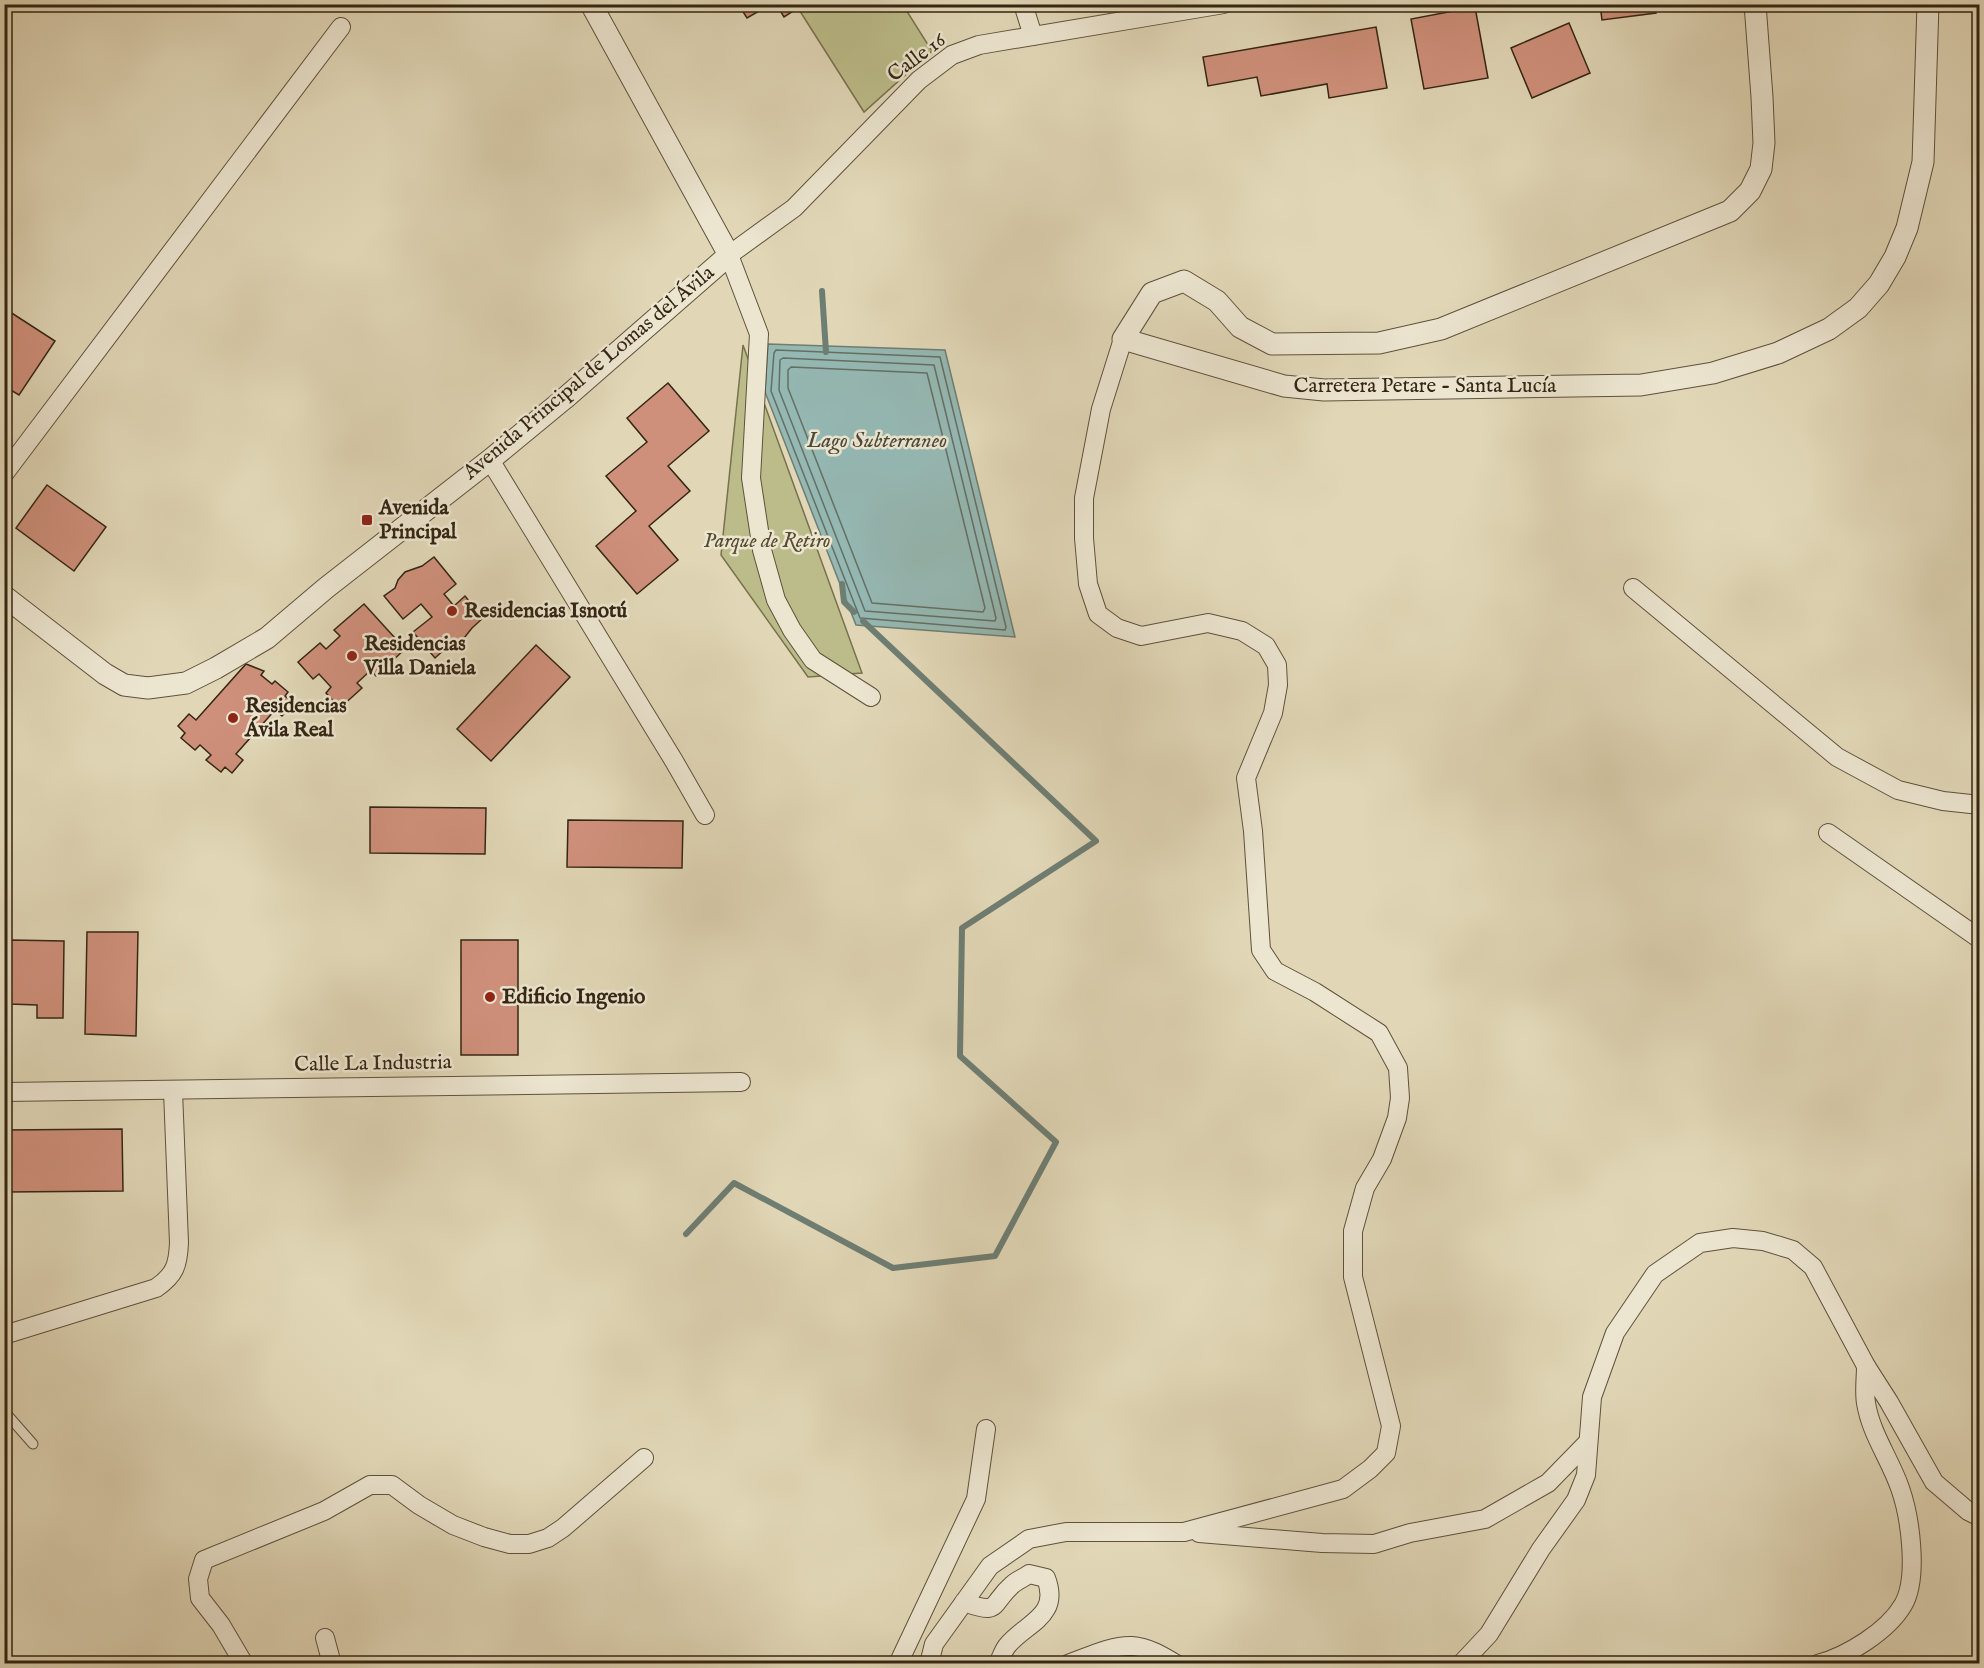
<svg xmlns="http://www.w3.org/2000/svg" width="1984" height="1668" viewBox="0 0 1984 1668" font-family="'IM FELL English',serif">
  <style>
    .green { fill: #bbbc89; stroke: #78714e; stroke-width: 1.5 }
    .water { fill: #95b8b3; stroke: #6e7e73; stroke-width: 1.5 }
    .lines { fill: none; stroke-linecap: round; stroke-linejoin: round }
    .shore { stroke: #646f63; stroke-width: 1.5 }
    .stream { stroke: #6e7e73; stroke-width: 6 }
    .building { fill: #cf907b; stroke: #342613; stroke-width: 1.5 }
    .service-casing { stroke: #5f523c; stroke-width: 11 }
    .minor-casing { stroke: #5f523c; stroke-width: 20 }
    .tertiary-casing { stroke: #5f523c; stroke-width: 23 }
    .service { stroke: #ece5d0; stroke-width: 9 }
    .minor { stroke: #ece5d0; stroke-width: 18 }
    .tertiary { stroke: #ece5d0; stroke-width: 21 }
    .poi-dot { fill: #8f2418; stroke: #ece5d0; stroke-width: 2 }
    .labels { text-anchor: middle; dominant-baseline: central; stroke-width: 5; stroke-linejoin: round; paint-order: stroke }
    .street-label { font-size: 21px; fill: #342613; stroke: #ece5d0 }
    .poi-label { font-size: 21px; font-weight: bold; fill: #342613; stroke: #ece5d0; text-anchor: start }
    .park-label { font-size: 21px; font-style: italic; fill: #564c30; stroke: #ece5d0 }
    .water-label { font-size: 22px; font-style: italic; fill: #4c4a3b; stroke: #ece5d0 }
  </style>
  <rect width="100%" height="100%" fill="#e1d7b7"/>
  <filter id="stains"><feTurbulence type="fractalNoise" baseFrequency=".00333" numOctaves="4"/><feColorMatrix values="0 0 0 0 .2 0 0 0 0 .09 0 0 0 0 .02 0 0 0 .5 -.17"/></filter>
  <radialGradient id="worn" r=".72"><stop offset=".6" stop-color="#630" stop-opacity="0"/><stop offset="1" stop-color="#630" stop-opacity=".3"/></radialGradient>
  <!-- green -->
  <g class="green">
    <path d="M 796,5 L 903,5 L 932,51 L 864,112 Z"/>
    <path d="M 743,345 L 862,673 L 808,677 L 721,555 Z"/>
  </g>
  <!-- water -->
  <path class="water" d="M 768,344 L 945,350 L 1015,637 L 856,625 L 765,392 Z"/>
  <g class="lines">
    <!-- shore -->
    <g class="shore">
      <path d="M 776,350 L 940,357 L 1006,627 L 1005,630 L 860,618 L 771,391 L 774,353 Z"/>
      <path d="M 783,358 L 934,365 L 996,618 L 995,621 L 865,611 L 779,390 L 780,360 Z"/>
      <path d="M 791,367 L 927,373 L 985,608 L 983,612 L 872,603 L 788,388 L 788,370 Z"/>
    </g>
    <!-- stream -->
    <g class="stream">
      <path d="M 822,291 L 826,352"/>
      <path d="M 842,584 L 844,602 L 854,612"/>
      <path d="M 686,1234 L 734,1183 L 893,1268 L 995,1256 L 1056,1142 L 960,1056 L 962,928 L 1096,841 L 863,621"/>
    </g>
  </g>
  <!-- building -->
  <g class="building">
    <path d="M 738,4 L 758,4 L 761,10 L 747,18 Z"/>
    <path d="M 776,4 L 796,4 L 798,8 L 784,17 Z"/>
    <path d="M 1600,4 L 1655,4 L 1656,13 L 1602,20 Z"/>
    <path d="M 1475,7 L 1488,78 L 1424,89 L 1411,19 Z"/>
    <path d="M 1569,23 L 1590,73 L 1532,98 L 1511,48 Z"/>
    <path d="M 1376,27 L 1387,88 L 1329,98 L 1327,84 L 1261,96 L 1257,77 L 1208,86 L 1203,57 Z"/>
    <path d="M 7,310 L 55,341 L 19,395 L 4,386 L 4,314 Z"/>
    <path d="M 668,383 L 709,431 L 668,466 L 690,491 L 649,526 L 678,560 L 637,594 L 596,546 L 636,511 L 606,476 L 647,442 L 627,418 Z"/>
    <path d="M 47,485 L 106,527 L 74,571 L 16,528 Z"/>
    <path d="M 434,557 L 456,584 L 444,594 L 454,606 L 465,596 L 483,618 L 472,628 L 461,642 L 445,649 L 435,658 L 413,632 L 432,617 L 421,604 L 403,619 L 384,596 L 395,588 L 398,580 L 405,572 L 422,566 Z"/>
    <path d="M 364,604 L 405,649 L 376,676 L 371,670 L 357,683 L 362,688 L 340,708 L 326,693 L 331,687 L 319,674 L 313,679 L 298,662 L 320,643 L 326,649 L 340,636 L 334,630 Z"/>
    <path d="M 536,645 L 570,677 L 491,761 L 457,729 Z"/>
    <path d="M 246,664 L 264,671 L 261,675 L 272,684 L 275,681 L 288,692 L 285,696 L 294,703 L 282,716 L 275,710 L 236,754 L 243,760 L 232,773 L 225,767 L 221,772 L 206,760 L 211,755 L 200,745 L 195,750 L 181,738 L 185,733 L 178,726 L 189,714 L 196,720 Z"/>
    <path d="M 370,807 L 486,808 L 485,854 L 370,853 Z"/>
    <path d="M 568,820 L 683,821 L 682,868 L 567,867 Z"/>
    <path d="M 87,932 L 138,932 L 136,1036 L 85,1034 Z"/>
    <path d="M 11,940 L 64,941 L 63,1018 L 37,1018 L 37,1005 L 10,1004 Z"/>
    <rect x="461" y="940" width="57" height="115"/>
    <path d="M 122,1129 L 123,1191 L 5,1192 L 4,1130 Z"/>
  </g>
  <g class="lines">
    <defs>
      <path id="service" d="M 4,1411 L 33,1444"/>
      <g id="minor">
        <path d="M 1023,4 L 1033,36"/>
        <path d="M 490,460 L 674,761 L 705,815"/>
        <path d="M 4,474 L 341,27"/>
        <path d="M 1633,588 L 1837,757 L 1898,790 L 1943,801 L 1980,805"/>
        <path d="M 871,697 L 813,660 L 792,630 L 776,600 L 762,550 L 751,478 L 759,334 L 729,255 L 794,208 L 919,80 L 952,55 L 979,45 L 1224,4"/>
        <path d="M 1828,833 L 1980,939"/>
        <path d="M 4,1092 L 741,1082"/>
        <path d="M 4,1335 L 156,1288 C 175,1275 178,1265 179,1243 L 173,1091"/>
        <path d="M 1199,1533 L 1322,1543 L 1374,1544 L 1410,1533 L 1485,1519 L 1548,1483 L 1587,1443"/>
        <path d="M 964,1602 C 1001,1616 990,1604 1012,1585 C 1017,1580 1024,1578 1029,1574 L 1046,1578 C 1061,1617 1025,1623 1007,1646 C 1003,1651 1001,1658 998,1664"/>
        <path d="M 325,1638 L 332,1664"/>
        <path d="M 244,1664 L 221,1625 L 200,1598 L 198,1579 L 204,1560 L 324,1511 L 370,1485 L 392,1485 L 419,1505 L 453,1525 L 484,1537 L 510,1544 L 529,1544 L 548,1538 L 563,1528 L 644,1458"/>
        <path d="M 898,1664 L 976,1499 L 986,1429"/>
        <path d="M 929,1664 L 934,1644 L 990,1566 L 1029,1539 L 1066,1532 L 1184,1532 L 1343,1489 L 1370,1469 L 1386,1453 L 1391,1426 L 1353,1277 L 1353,1231 L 1365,1188 L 1382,1159 L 1397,1118 L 1400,1098 L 1398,1068 L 1379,1033 L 1315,992 L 1275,971 L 1261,950 L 1253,831 L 1246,778 L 1273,713 L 1278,685 L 1277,665 L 1266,646 L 1242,631 L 1208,623 L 1141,636 L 1117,628 L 1098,614 L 1088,584 L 1084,538 L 1084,498 L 1101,409 L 1123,339"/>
        <path d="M 1068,1664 C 1088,1657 1111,1645 1132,1646 C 1148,1647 1163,1656 1176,1664"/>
        <path d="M 1461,1664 L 1489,1634 L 1541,1549 L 1576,1500 L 1586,1475 L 1592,1397 L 1615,1333 L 1655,1274 L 1700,1243 L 1733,1238 L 1763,1241 L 1793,1250 L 1813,1267 L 1866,1366 L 1889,1402 L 1934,1482 L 1968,1511 L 1980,1517"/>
        <path d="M 1818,1664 C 1847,1656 1887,1632 1903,1605 C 1919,1578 1910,1516 1900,1488 C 1890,1459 1871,1434 1866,1403 C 1864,1391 1866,1378 1866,1366"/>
      </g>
      <g id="tertiary">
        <path d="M 1755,4 L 1762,97 L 1764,143 L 1761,169 L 1750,191 L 1730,211 L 1441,329 L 1379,343 L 1272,344 L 1240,327 L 1217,301 L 1184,281 L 1152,293 L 1123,339 L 1284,386 L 1324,390 L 1641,385 L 1713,373 L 1778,353 L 1829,329 L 1858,308 L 1879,284 L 1895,257 L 1907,228 L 1923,162 L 1928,4"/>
        <path d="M 4,596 L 105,674 L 124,685 L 148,688 L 186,683 L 216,668 L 267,638 L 326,588 L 490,460 L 564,399 L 729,255 L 591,4"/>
      </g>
    </defs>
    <!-- service casing -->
    <use href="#service" class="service-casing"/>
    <!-- minor casing -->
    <use href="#minor" class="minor-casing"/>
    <!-- tertiary casing -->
    <use href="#tertiary" class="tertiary-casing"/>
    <!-- service -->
    <use href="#service" class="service"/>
    <!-- minor -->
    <use href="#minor" class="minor"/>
    <!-- tertiary -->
    <use href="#tertiary" class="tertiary"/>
  </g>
  <!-- markers -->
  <g class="poi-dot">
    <rect x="361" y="514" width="12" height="12" rx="3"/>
    <circle cx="452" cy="611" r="6"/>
    <circle cx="352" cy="656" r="6"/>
    <circle cx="233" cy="718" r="6"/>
    <circle cx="490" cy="997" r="6"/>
  </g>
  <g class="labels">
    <!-- street labels -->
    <g class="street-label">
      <text transform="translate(917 58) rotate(-37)">Calle 16</text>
      <text transform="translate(589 373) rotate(-40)">Avenida Principal de Lomas del Ávila</text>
      <text x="1425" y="386">Carretera Petare - Santa Lucía</text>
      <text transform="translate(373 1064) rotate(-1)">Calle La Industria</text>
    </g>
    <!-- poi labels -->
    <g class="poi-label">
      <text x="379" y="508">Avenida<tspan x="379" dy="24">Principal</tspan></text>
      <text x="464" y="611">Residencias Isnotú</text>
      <text x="364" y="644">Residencias<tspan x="364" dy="24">Villa Daniela</tspan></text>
      <text x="245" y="706">Residencias<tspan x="245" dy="24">Ávila Real</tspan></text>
      <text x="502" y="997">Edificio Ingenio</text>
    </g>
    <!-- park labels -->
    <g class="park-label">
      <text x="767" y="541">Parque de Retiro</text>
    </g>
    <!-- water labels -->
    <g class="water-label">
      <text x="877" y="441">Lago Subterraneo</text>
    </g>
  </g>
  <!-- margin -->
  <rect width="1984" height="1668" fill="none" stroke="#e1d7b7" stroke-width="24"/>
  <rect x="6" y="6" width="1972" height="1656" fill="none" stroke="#342613" stroke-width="3"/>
  <rect x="12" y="12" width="1960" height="1644" fill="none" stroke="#342613" stroke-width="1.5"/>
  <rect width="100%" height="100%" filter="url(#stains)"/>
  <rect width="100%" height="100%" fill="url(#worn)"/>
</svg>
